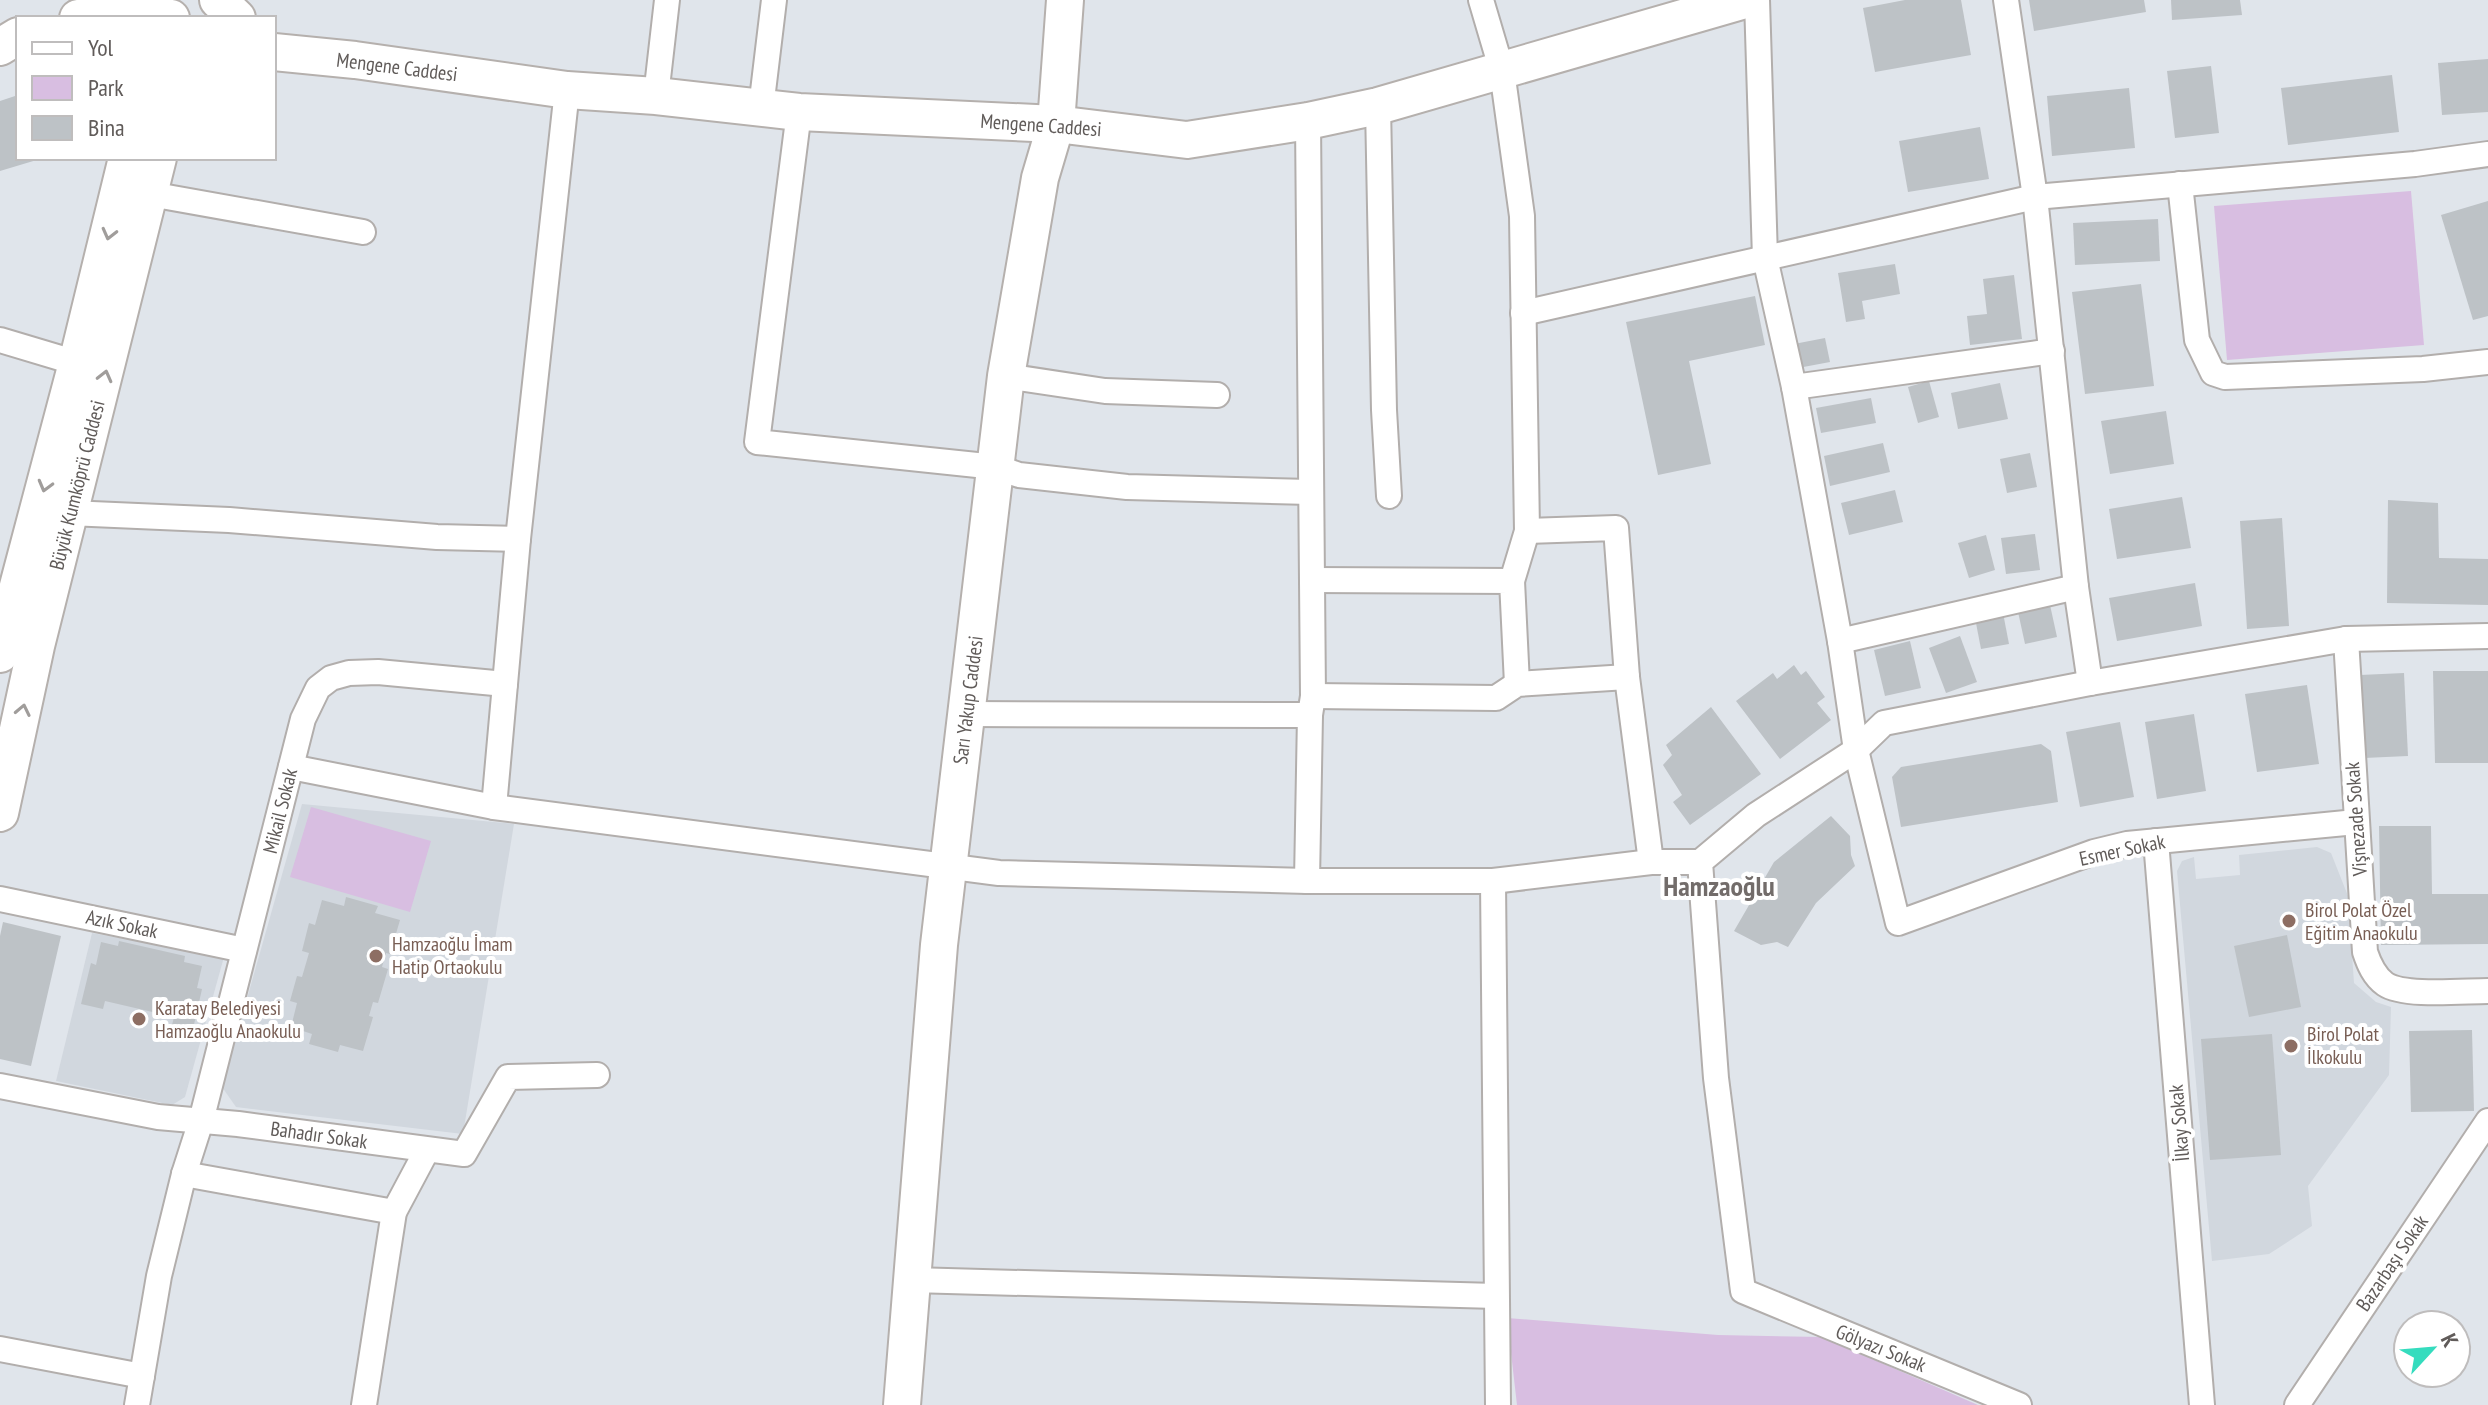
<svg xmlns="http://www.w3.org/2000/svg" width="2488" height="1405" viewBox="0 0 2488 1405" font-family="'PT Sans Narrow',sans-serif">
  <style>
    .education { fill: #d1d7de }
    .green { fill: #d8bee1 }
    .building { fill: #bdc2c6 }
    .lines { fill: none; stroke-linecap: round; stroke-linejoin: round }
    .street-casing { stroke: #b2aeac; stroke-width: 28 }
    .secondary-casing { stroke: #b5b0ad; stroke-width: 40 }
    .street { stroke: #fff; stroke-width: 24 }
    .secondary { stroke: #fff; stroke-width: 36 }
    .oneway { stroke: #a09d9b }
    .education-dot { fill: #8d6e63; stroke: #fff; stroke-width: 3 }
    .labels { text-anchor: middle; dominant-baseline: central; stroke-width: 8; stroke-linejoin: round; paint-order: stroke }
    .street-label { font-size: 20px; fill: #605b59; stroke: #fff }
    .education-label { font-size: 20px; fill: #785e54; stroke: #fff; text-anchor: start }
    .district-label { font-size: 28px; font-weight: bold; fill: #726c6a; stroke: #fff }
  </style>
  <rect width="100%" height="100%" fill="#e0e5eb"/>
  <!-- education -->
  <g class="education">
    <path d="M 302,804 L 514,824 L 463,1134 L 236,1107 L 222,1087 Z"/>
    <path d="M 2317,847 L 2331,853 L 2348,896 L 2354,983 L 2376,1002 L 2391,1007 L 2389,1075 L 2308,1186 L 2312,1226 L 2269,1254 L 2212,1261 L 2177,871 L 2182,861 L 2194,857 L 2196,879 L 2240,875 L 2239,855 Z"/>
    <path d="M 92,933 L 224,957 L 185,1097 L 172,1105 L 56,1081 Z"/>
  </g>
  <!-- green -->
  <g class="green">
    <path d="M 2411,191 L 2424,345 L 2227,360 L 2214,206 Z"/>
    <path d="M 311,807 L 431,841 L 410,912 L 290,877 Z"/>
    <path d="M 1507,1318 L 1718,1335 L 1822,1337 L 1978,1405 L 1517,1405 Z"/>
  </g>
  <!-- building -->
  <g class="building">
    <path d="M 1905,0 L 1961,0 L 1971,55 L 1875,72 L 1863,8 Z"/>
    <path d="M 2029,0 L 2144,0 L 2146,12 L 2034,31 Z"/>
    <path d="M 2171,0 L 2240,0 L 2242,15 L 2172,20 Z"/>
    <path d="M 2488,59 L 2488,112 L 2442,115 L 2438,63 Z"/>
    <path d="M 2211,66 L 2219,133 L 2175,138 L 2167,71 Z"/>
    <path d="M 2392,75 L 2399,132 L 2288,145 L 2281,88 Z"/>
    <path d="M 2129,88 L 2135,148 L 2052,156 L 2047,96 Z"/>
    <path d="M 18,95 L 18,158 L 40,159 L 0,171 L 0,101 Z"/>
    <path d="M 1980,127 L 1989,179 L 1908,192 L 1899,141 Z"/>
    <path d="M 2488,201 L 2488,316 L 2473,320 L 2441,215 Z"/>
    <path d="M 2158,219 L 2160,261 L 2075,265 L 2073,223 Z"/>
    <path d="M 1895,264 L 1900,294 L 1862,301 L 1865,319 L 1846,322 L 1838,273 Z"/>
    <path d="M 2014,275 L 2022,339 L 1970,345 L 1967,316 L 1987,314 L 1983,279 Z"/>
    <path d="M 2141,284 L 2154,386 L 2085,394 L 2072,292 Z"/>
    <path d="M 1755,296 L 1765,345 L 1689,361 L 1711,464 L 1658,475 L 1626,322 Z"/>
    <path d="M 1825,338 L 1830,362 L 1798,368 L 1794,344 Z"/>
    <path d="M 1929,381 L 1939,417 L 1918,423 L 1908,387 Z"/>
    <path d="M 2000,383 L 2008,419 L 1958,429 L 1951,393 Z"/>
    <path d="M 1871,398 L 1876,423 L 1821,433 L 1816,408 Z"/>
    <path d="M 2166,411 L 2174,464 L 2110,474 L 2101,421 Z"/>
    <path d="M 1883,443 L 1890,472 L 1830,486 L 1824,456 Z"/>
    <path d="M 2030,453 L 2037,487 L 2007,493 L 2000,459 Z"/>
    <path d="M 1895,490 L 1903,522 L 1849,535 L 1841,503 Z"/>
    <path d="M 2182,497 L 2191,548 L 2117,559 L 2109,509 Z"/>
    <path d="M 2388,500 L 2438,503 L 2439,558 L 2488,559 L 2488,605 L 2387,603 Z"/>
    <path d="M 2282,518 L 2289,626 L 2247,629 L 2240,521 Z"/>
    <path d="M 2035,534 L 2040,570 L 2006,574 L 2001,538 Z"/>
    <path d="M 1986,535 L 1995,570 L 1969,578 L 1958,543 Z"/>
    <path d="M 2195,583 L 2202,626 L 2117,641 L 2109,598 Z"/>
    <path d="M 2050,605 L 2057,637 L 2025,644 L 2018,612 Z"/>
    <path d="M 2003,613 L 2009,644 L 1981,649 L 1975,618 Z"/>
    <path d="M 1960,636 L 1977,682 L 1946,693 L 1929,648 Z"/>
    <path d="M 1910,641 L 1921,688 L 1885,696 L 1874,650 Z"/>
    <path d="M 1794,665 L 1801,675 L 1806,671 L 1825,697 L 1817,703 L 1831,720 L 1780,759 L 1736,701 L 1773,673 L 1777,679 Z"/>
    <path d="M 2433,671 L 2488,671 L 2488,763 L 2435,763 Z"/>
    <path d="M 2404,673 L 2408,756 L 2364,758 L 2360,675 Z"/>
    <path d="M 2307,685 L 2319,764 L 2257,772 L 2245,694 Z"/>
    <path d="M 1711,707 L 1761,774 L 1690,825 L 1673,802 L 1682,795 L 1663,765 L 1672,755 L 1666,745 Z"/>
    <path d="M 2194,714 L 2206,791 L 2157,799 L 2145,722 Z"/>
    <path d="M 2120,722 L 2134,797 L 2080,807 L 2066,732 Z"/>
    <path d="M 2041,744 L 2051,751 L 2058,802 L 1901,827 L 1892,777 L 1901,767 Z"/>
    <path d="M 1831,816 L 1850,836 L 1851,855 L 1855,866 L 1816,903 L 1788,947 L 1777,942 L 1761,945 L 1734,931 L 1774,862 Z"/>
    <path d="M 2379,826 L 2431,826 L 2432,894 L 2488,894 L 2488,944 L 2381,945 Z"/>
    <path d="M 346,897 L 378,906 L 375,913 L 400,920 L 390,954 L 386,953 L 382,967 L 388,969 L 378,1003 L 373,1002 L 369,1016 L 373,1017 L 363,1051 L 340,1045 L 338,1052 L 309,1044 L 312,1034 L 291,1027 L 297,1003 L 290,1001 L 297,976 L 302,977 L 309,953 L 302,951 L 309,923 L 315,925 L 322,900 L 344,906 Z"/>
    <path d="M 3,922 L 61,936 L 31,1066 L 0,1059 L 0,936 Z"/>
    <path d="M 2287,935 L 2301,1007 L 2249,1017 L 2234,946 Z"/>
    <path d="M 119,941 L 185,956 L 184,962 L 202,966 L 197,988 L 202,989 L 193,1029 L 172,1025 L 174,1017 L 105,1001 L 103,1009 L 81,1004 L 91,963 L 96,965 L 101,942 L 118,946 Z"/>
    <path d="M 2472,1030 L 2474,1111 L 2411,1112 L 2409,1031 Z"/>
    <path d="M 2272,1034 L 2281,1155 L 2210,1160 L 2201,1039 Z"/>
  </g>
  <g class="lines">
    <defs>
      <g id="street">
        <path d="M 1481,0 L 1502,71 L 1522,216 L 1527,531 L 1512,581"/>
        <path d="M 1757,0 L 1765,258 L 1794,387 L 1840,641 L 1856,750 L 1898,923 L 2094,852 L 2127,844 L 2356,822"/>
        <path d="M 2006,0 L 2035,197 L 2076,587 L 2090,683"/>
        <path d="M 656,96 L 667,0"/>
        <path d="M 1378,106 L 1384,410 L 1389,496"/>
        <path d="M 761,108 L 774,0"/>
        <path d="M 799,112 L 757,442 L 996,467 L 1019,475 L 1127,487 L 1310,492"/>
        <path d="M 2180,184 L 2197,340 L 2213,373 L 2225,377 L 2423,369 L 2488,362"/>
        <path d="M 150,194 L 363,232"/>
        <path d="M 1523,313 L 2035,197 L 2415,164 L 2488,154"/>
        <path d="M 0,340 L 77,363"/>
        <path d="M 1006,376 L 1105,391 L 1217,395"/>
        <path d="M 1794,387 L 2052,351"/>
        <path d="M 69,513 L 229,520 L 437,537 L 518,539"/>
        <path d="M 1527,531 L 1616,528 L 1627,677 L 1651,862"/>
        <path d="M 1312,580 L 1512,581 L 1517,684"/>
        <path d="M 2346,639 L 2365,952 C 2369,964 2374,976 2385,984 C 2404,997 2463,991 2488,991"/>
        <path d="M 1840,641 L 2076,587"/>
        <path d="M 1313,696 L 1496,698 L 1517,684 L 1627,677"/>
        <path d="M 967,714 L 1310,715"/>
        <path d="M 291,767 L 494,807 L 999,873 L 1307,881 L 1493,881 L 1651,862 L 1700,862"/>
        <path d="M 494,807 L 518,539 L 567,90"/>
        <path d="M 2156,841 L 2202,1405"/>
        <path d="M 1307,881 L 1310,715 L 1313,696 L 1308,121"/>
        <path d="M 1493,881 L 1498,1405"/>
        <path d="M 0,899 L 244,950"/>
        <path d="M 0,1086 L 158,1117 L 238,1124 L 464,1154 L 508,1077 L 597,1075"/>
        <path d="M 184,1174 L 394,1212"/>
        <path d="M 912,1280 L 1496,1296"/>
        <path d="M 0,1349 L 142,1376"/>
        <path d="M 137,1405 L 159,1276 L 184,1174 L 201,1121 L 303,719 L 318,688 L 331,678 L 349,673 L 378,672 L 505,684"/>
        <path d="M 364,1405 L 394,1212 L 427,1150"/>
        <path d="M 2019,1405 L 1743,1291 L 1716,1078 L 1700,862 L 1756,815 L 1856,750 L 1884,723 L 2090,683 L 2346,639 L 2488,636"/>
        <path d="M 2297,1405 L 2488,1121"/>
      </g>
      <g id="secondary">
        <path d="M 218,0 L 237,18"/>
        <path d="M 78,18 L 115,13 L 171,18"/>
        <path d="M 0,47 L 18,36"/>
        <path d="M 274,52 L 355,60 L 567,90 L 656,96 L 799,112 L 1056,124 L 1187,140 L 1308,121 L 1378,106 L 1745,0"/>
        <path d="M 0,654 L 77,363 L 127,158"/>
        <path d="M 0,813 L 36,646 L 158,158"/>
        <path d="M 902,1405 L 939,945 L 1006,376 L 1040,178 L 1056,124 L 1065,0"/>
      </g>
    </defs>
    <!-- street casing -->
    <use href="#street" class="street-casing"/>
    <!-- secondary casing -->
    <use href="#secondary" class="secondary-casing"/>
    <!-- street -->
    <use href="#street" class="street"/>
    <!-- secondary -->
    <use href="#secondary" class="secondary"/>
  </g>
  <!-- one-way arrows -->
  <defs><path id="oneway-chevron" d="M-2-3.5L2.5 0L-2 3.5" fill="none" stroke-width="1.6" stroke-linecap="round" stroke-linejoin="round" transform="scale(2)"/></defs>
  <g class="oneway">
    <use href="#oneway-chevron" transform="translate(109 234) rotate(104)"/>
    <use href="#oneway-chevron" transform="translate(105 376) rotate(-76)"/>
    <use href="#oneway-chevron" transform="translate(45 486) rotate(105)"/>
    <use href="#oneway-chevron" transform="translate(23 710) rotate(-78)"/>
  </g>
  <!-- markers -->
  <g class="education-dot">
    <circle cx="2289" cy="921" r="8"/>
    <circle cx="376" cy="956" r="8"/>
    <circle cx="139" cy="1019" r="8"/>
    <circle cx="2291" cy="1046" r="8"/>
  </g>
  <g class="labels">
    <!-- street labels -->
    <g class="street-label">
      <text transform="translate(397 67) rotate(7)">Mengene Caddesi</text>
      <text transform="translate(1041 125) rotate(4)">Mengene Caddesi</text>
      <text transform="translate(77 485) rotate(-76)">Büyük Kumköprü Caddesi</text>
      <text transform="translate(968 700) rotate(-83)">Sarı Yakup Caddesi</text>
      <text transform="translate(280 811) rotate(-76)">Mikail Sokak</text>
      <text transform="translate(2356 819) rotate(-94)">Vişnezade Sokak</text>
      <text transform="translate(2122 850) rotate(-12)">Esmer Sokak</text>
      <text transform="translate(122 924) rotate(12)">Azık Sokak</text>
      <text transform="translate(2179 1123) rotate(-95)">İlkay Sokak</text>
      <text transform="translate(319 1135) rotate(8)">Bahadır Sokak</text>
      <text transform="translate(2392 1263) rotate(-56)">Bazarbaşı Sokak</text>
      <text transform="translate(1881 1348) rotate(22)">Gölyazı Sokak</text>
    </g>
    <!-- education labels -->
    <g class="education-label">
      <text x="2305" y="910">Birol Polat Özel<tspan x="2305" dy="23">Eğitim Anaokulu</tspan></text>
      <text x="392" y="944">Hamzaoğlu İmam<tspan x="392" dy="23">Hatip Ortaokulu</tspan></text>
      <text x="155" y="1008">Karatay Belediyesi<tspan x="155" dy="23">Hamzaoğlu Anaokulu</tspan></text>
      <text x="2307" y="1034">Birol Polat<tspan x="2307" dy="23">İlkokulu</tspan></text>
    </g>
    <!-- district labels -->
    <g class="district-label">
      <text x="1719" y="885">Hamzaoğlu</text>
    </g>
  </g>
  <!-- legend -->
  <rect x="16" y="16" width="260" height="144" fill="#ffffff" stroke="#bfbdbd" stroke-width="2"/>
  <rect x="32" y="42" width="40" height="12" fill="#ffffff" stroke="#bfbdbd" stroke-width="2"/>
  <text x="88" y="56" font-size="24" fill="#605b59">Yol</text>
  <rect x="32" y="76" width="40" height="24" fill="#d8bee1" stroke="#bfbdbd" stroke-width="2"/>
  <text x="88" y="96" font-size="24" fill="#605b59">Park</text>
  <rect x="32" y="116" width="40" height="24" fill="#bdc2c6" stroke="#bfbdbd" stroke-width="2"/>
  <text x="88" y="136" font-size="24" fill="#605b59">Bina</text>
  <!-- north arrow -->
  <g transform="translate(2432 1349) rotate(64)"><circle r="38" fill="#ffffff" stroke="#bfbdbd" stroke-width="2"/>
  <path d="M0-6L14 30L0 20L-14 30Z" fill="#35dcbe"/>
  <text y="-12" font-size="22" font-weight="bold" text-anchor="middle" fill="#605b59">K</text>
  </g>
</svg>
